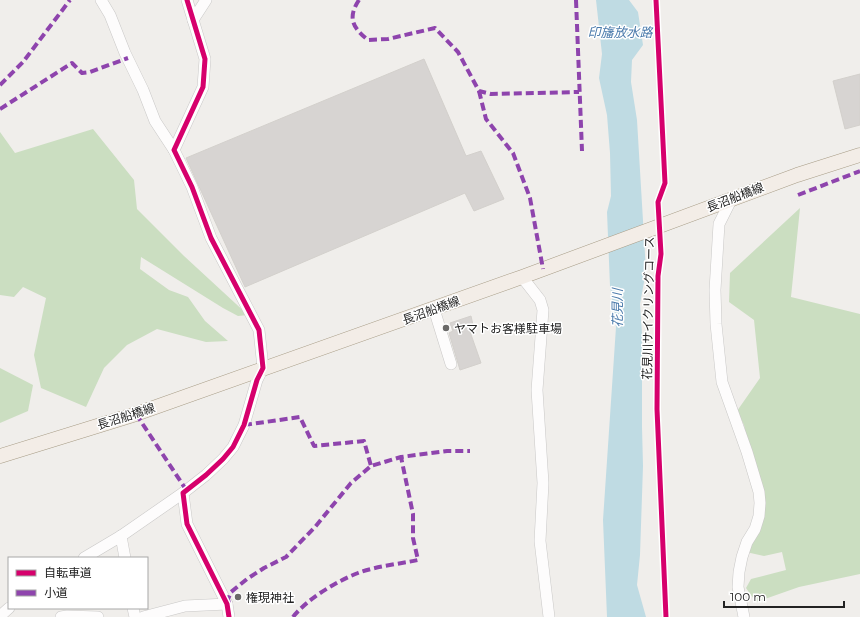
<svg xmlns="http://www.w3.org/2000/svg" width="860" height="617" viewBox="0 0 860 617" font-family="Montserrat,'Noto Sans JP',sans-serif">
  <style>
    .forest { fill: #cbdec1 }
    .water { fill: #bfdbe3 }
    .building { fill: #d7d4d2; stroke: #d3d0cc }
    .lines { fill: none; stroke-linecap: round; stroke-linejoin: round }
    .minor-casing { stroke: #c9c8c7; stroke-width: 12 }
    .major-casing { stroke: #a79c86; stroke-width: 15 }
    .minor { stroke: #fdfcfc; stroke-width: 11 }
    .major { stroke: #f3ede7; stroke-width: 14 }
    .quiet { stroke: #8e44ad; stroke-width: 4; stroke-dasharray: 8 4; stroke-linecap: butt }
    .cycleway-casing { stroke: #fff; stroke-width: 8 }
    .cycleway { stroke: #d6006c; stroke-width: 5 }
    .poi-dot { fill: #6a6968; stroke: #fff; stroke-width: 1.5 }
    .labels { text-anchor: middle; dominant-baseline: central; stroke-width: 3; stroke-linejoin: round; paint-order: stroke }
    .street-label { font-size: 12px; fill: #222; stroke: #fff }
    .poi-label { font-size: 12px; fill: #222; stroke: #fff; text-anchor: start }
    .water-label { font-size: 13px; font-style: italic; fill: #4a7aab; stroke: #fff }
  </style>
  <rect width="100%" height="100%" fill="#f0eeeb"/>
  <!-- forest -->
  <g class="forest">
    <path d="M 93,129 L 134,180 L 137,209 L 184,256 L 248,315 L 238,316 L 223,308 L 141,257 L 140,269 L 169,290 L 188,297 L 205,321 L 228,341 L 206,342 L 157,329 L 127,345 L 104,368 L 86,407 L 41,388 L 34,355 L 46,298 L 23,287 L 14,297 L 0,295 L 0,132 L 15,153 Z"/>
    <path d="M 800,208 L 791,297 L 860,314 L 860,574 L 799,587 L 756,602 L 746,588 L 751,579 L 786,570 L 782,552 L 764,556 L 746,552 L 762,516 L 764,490 L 747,440 L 744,425 L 737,411 L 760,378 L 754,320 L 729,302 L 730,273 Z"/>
    <path d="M 0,368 L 33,385 L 28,411 L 0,423 Z"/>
  </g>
  <!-- water -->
  <path class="water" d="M 596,0 L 629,0 L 638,12 L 643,45 L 632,60 L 631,82 L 637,120 L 646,271 L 640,304 L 642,334 L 642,427 L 643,466 L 640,555 L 637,585 L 646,617 L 607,617 L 603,520 L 616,327 L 610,286 L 607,212 L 611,196 L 610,153 L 607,115 L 599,78 L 602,54 Z"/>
  <!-- building -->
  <g class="building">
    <path d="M 424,59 L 466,156 L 481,151 L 504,199 L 474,211 L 465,193 L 245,287 L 186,158 Z"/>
    <path d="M 860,74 L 860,125 L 845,129 L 833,81 Z"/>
    <path d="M 471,316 L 473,325 L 468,326 L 481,363 L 460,370 L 449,333 L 453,331 L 450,323 Z"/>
  </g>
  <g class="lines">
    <defs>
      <g id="minor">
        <path d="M 101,0 L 110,15 L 125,53 L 143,90 L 155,121 L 174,150"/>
        <path d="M 187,0 L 205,59 L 203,87 L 174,150 L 192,187 L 211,238 L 259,330 L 263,368 L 257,380 L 244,425 L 233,447 L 223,459 L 206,475 L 183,493 L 187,524 L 227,604 L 229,617"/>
        <path d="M 193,20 L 206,0"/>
        <path d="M 732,198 L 719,224 L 715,290 L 716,324 L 722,382 L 747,452 L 759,492 L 760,503 L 759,516 L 755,529 L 747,542 L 742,557 L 739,572 L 738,587 L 744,617"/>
        <path d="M 522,277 L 540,300 L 543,310 L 537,390 L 543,483 L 540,541 L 549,617"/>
        <path d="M 434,309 L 451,364"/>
        <path d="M 121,536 L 125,558"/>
        <path d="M 84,558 L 121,536 L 183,493"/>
        <path d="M 133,608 L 135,617"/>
        <path d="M 0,616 L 9,608"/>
        <path d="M 61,617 L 67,616 L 98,617"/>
        <path d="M 143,617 L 185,606 L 227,604"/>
      </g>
      <path id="major" d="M 0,456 L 136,414 L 522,277 L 797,175 L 860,155"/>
    </defs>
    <!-- minor casing -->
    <use href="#minor" class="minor-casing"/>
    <!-- major casing -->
    <use href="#major" class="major-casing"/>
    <!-- minor -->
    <use href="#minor" class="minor"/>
    <!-- major -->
    <use href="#major" class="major"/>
    <!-- quiet -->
    <g class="quiet">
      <path d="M 359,0 C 347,18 353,28 368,40 L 388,39 L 435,28 L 458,52 L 479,91 L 491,94 L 579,92"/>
      <path d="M 576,0 L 582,151"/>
      <path d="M 0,85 L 23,62 L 70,0"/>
      <path d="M 479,91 L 486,119 L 513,153 L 530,198 L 543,269"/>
      <path d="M 0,109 L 72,63 L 82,73 L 90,72 L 128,58"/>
      <path d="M 798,195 L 860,171"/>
      <path d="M 136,414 L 187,491"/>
      <path d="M 244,425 L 300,417 L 314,446 L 364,441 L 371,466"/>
      <path d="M 229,603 L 228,599 L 231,592 L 247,579 L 264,568 L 286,557 L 315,527 L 351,483 L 371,466 L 401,457 L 447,451 L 470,451"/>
      <path d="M 293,617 C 307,599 337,581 358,573 C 377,566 399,564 418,560 L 413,538 L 413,514 L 401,457"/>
    </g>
    <defs>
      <g id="cycleway">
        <path d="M 187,0 L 205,59 L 203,87 L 174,150 L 192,187 L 211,238 L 259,330 L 263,368 L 257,380 L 244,425 L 233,447 L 223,459 L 206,475 L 183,493 L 187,524 L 227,604 L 229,617"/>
        <path d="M 656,0 L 665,183 L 658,202 L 661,254 L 658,276 L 657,409 L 666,617"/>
      </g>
    </defs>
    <!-- cycleway casing -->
    <use href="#cycleway" class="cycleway-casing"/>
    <!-- cycleway -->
    <use href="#cycleway" class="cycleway"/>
  </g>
  <!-- markers -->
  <g class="poi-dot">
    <circle cx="446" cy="328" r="4"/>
    <circle cx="238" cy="597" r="4"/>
  </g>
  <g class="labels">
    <!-- street labels -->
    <g class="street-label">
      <text transform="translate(735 197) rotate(-21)">長沼船橋線</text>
      <text transform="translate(648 308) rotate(-89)">花見川サイクリングコース</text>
      <text transform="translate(431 310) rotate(-20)">長沼船橋線</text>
      <text transform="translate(126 416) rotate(-18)">長沼船橋線</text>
    </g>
    <!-- poi labels -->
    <g class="poi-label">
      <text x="454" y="328">ヤマトお客様駐車場</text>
      <text x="246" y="597">権現神社</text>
    </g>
    <!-- water labels -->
    <g class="water-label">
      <text x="620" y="32">印旛放水路</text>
      <text transform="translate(617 308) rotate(-90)">花見川</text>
    </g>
  </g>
  <!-- legend -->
  <rect x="8" y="557" width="140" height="52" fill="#ffffff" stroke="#a7a7a7"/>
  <rect x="16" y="570" width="20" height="6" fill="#d6006c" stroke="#a7a7a7"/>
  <text x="44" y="577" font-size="12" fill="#222222">自転車道</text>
  <rect x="16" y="590" width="20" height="6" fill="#8e44ad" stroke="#a7a7a7"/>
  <text x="44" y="597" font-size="12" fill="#222222">小道</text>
  <!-- scale -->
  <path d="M724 601v6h120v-6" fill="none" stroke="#222222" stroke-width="2"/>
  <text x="730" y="601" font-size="12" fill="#222222" stroke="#ffffff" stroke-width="3" paint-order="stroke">100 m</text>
</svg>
